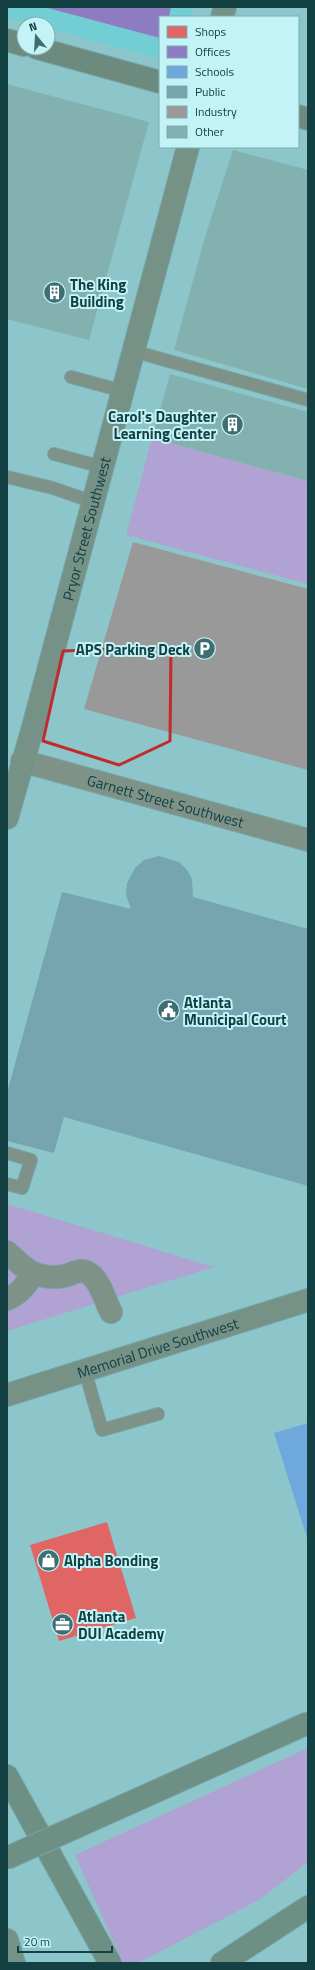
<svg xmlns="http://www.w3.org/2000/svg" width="315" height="1970" viewBox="0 0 315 1970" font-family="'Titillium Web',sans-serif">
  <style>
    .built { fill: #71ced4 }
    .green { fill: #b0a2d3 }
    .shops { fill: #e06666 }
    .offices { fill: #8e7cc3 }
    .schools { fill: #6fa8dc }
    .public { fill: #76a5af }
    .industry { fill: #999 }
    .building { fill: #83b1b0 }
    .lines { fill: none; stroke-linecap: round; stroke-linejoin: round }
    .lane-casing { stroke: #76a4a8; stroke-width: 14 }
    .street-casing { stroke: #76a4a8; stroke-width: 24 }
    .secondary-casing { stroke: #76a4a8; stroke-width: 24 }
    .primary-casing { stroke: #76a4a8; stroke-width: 24 }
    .highway-casing { stroke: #76a4a8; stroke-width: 24 }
    .lane { stroke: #7f9288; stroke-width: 12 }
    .street { stroke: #7f9288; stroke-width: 22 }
    .secondary { stroke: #769186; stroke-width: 22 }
    .primary { stroke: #6d8a7e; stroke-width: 22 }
    .highway { stroke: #6d8f84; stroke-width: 22 }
    .highway-bridge-casing { stroke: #76a4a8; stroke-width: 24; stroke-linecap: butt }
    .highway-bridge { stroke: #6d8f84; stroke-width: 22 }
    .marked { fill: none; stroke: #c22a2b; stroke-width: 3; stroke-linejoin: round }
    .labels { text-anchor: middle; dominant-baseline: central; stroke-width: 4; stroke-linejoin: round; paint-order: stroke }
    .poi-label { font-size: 15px; font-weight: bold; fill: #124043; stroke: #c4f3f7; text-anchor: start }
    .street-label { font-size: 15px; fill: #124043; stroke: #c4f3f7 }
  </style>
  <rect width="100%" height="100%" fill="#8cc6ca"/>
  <!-- built -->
  <path class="built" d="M 7,7 L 193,7 L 190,17 L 160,17 L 160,59 L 48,28 L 48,24 L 32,24 L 7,17 Z"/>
  <!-- green -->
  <g class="green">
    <path d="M 152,438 L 308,481 L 308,584 L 126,535 Z"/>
    <path d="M 7,1204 L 214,1267 L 7,1331 Z"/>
    <path d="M 308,1748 L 308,1862 L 259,1900 L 138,1963 L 123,1963 L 75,1855 Z"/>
  </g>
  <!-- shops -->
  <path class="shops" d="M 107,1522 L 136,1618 L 59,1641 L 30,1545 Z"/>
  <!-- offices -->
  <path class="offices" d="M 44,7 L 171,7 L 169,17 L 160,17 L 160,38 Z"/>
  <!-- schools -->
  <path class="schools" d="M 308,1423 L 308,1541 L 274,1433 Z"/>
  <!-- public -->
  <path class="public" d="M 159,856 L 179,862 L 187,870 L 192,879 L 193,897 L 308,929 L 308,1186 L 64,1117 L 54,1153 L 7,1141 L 7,1093 L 62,892 L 131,909 L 126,895 L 127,883 L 135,868 L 144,860 Z"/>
  <!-- industry -->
  <path class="industry" d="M 133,542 L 308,589 L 308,770 L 84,709 Z"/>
  <!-- building -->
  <g class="building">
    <path d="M 7,84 L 149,122 L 89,340 L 7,319 Z"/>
    <path d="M 233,150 L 308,170 L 308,389 L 174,350 L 205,237 Z"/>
    <path d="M 170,374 L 308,412 L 308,481 L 152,438 Z"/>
  </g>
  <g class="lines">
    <defs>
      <g id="lane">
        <path d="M 133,351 L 308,400"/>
        <path d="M 71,377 L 123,391"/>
        <path d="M 54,454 L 102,467"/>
        <path d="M 7,477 L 53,488 L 93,502"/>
        <path d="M 7,1153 L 31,1160 L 22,1188 L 7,1184"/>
        <path d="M 85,1371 L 102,1430 L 158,1414"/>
      </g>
      <g id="street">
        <path id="s1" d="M 22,761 L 308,840"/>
        <path d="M 7,1252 C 15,1259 24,1269 33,1273 C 42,1277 55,1278 64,1276 C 73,1274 82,1267 90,1274 C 101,1282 105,1301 111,1312"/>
        <path d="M 7,1299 C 20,1294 27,1285 33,1273"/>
      </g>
      <g id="secondary">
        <path d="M 222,17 L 225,7"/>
        <path id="s2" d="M 7,818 L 33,727 L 188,147"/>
        <path id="s3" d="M 7,1395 L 308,1300"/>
        <path d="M 7,1940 L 14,1963"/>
      </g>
      <g id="primary">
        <path d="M 7,40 L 24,45"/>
        <path d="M 37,48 L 160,82"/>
        <path d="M 298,116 L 308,119"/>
      </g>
      <g id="highway">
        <path d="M 7,1776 L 110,1963"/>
        <path d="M 222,1963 L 308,1907"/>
      </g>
    </defs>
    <!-- lane casing -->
    <use href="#lane" class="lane-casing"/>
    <!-- street casing -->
    <use href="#street" class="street-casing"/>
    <!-- secondary casing -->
    <use href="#secondary" class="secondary-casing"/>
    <!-- primary casing -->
    <use href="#primary" class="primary-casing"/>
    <!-- highway casing -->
    <use href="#highway" class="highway-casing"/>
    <!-- lane -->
    <use href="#lane" class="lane"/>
    <!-- street -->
    <use href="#street" class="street"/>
    <!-- secondary -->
    <use href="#secondary" class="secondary"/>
    <!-- primary -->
    <use href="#primary" class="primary"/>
    <!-- highway -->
    <use href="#highway" class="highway"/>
    <defs>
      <path id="highway-bridge" d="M 7,1858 L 308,1723"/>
    </defs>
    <!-- highway-bridge casing -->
    <use href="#highway-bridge" class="highway-bridge-casing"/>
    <!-- highway-bridge -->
    <use href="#highway-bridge" class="highway-bridge"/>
  </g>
  <!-- marked area -->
  <path class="marked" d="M 171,647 L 170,741 L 119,765 L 43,741 L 63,651 Z"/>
  <!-- icons -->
  <defs>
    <symbol id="building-disc" viewBox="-11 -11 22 22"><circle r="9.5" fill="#3d6f72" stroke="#c4f3f7"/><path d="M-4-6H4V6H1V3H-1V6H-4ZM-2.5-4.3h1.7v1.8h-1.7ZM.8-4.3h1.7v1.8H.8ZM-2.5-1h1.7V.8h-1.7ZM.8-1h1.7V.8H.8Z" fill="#fff"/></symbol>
    <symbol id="parking-disc" viewBox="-11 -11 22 22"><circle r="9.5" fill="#3d6f72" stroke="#c4f3f7"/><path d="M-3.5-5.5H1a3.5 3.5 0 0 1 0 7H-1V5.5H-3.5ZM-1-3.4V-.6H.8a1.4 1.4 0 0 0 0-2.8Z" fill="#fff"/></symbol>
    <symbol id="civic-disc" viewBox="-11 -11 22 22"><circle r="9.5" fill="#3d6f72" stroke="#c4f3f7"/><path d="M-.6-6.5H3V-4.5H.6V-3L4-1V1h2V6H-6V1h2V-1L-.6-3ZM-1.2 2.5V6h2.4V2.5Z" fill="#fff"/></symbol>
    <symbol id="shop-disc" viewBox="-11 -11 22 22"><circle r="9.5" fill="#3d6f72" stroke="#c4f3f7"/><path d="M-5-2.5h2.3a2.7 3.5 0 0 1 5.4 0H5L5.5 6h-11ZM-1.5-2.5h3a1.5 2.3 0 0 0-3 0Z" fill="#fff"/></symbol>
    <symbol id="office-disc" viewBox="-11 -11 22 22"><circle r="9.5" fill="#3d6f72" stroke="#c4f3f7"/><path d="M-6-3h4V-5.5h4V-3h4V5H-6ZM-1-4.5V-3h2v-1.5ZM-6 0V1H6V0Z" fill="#fff"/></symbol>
  </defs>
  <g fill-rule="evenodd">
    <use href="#building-disc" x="42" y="280" width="25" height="25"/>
    <use href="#building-disc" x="220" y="412" width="25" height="25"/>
    <use href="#parking-disc" x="192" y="636" width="25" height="25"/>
    <use href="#civic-disc" x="156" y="998" width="25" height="25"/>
    <use href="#shop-disc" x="36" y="1548" width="25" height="25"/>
    <use href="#office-disc" x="50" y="1612" width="25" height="25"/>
  </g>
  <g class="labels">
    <!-- poi labels -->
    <g class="poi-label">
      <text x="70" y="284">The King<tspan x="70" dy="17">Building</tspan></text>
      <text x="216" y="416" text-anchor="end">Carol's Daughter<tspan x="216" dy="17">Learning Center</tspan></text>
      <text x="190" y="649" text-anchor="end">APS Parking Deck</text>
      <text x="184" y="1002">Atlanta<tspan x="184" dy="17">Municipal Court</tspan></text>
      <text x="64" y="1560">Alpha Bonding</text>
      <text x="78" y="1616">Atlanta<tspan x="78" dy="17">DUI Academy</tspan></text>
    </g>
    <!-- street labels -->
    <g class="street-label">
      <text stroke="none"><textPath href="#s2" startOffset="300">Pryor Street Southwest</textPath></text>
      <text stroke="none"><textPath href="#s1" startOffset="149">Garnett Street Southwest</textPath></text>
      <text stroke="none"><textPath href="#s3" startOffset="158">Memorial Drive Southwest</textPath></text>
    </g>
  </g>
  <!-- border -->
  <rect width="315" height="1970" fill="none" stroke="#124043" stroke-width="16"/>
  <!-- legend -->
  <rect x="159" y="16" width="140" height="132" fill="#c4f3f7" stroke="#7dabaf"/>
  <rect x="167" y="26" width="20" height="12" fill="#e06666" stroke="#7dabaf"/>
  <text x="195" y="36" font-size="12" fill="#124043">Shops</text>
  <rect x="167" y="46" width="20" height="12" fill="#8e7cc3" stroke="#7dabaf"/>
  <text x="195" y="56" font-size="12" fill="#124043">Offices</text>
  <rect x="167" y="66" width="20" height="12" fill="#6fa8dc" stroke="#7dabaf"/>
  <text x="195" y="76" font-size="12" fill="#124043">Schools</text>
  <rect x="167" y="86" width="20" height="12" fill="#76a5af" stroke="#7dabaf"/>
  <text x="195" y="96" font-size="12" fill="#124043">Public</text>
  <rect x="167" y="106" width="20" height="12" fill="#999999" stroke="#7dabaf"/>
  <text x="195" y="116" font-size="12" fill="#124043">Industry</text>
  <rect x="167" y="126" width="20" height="12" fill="#83b1b0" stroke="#7dabaf"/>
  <text x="195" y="136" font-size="12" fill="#124043">Other</text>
  <!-- north arrow -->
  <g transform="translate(36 36) rotate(342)"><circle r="19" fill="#c4f3f7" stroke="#7dabaf"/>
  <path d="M0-3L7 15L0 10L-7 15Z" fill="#3d6f72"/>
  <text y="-6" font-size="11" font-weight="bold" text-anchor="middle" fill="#124043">N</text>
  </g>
  <!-- scale -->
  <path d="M18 1946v6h94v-6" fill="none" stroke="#124043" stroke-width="2"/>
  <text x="24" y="1946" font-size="12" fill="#124043" stroke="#c4f3f7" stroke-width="3" paint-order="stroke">20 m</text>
</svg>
